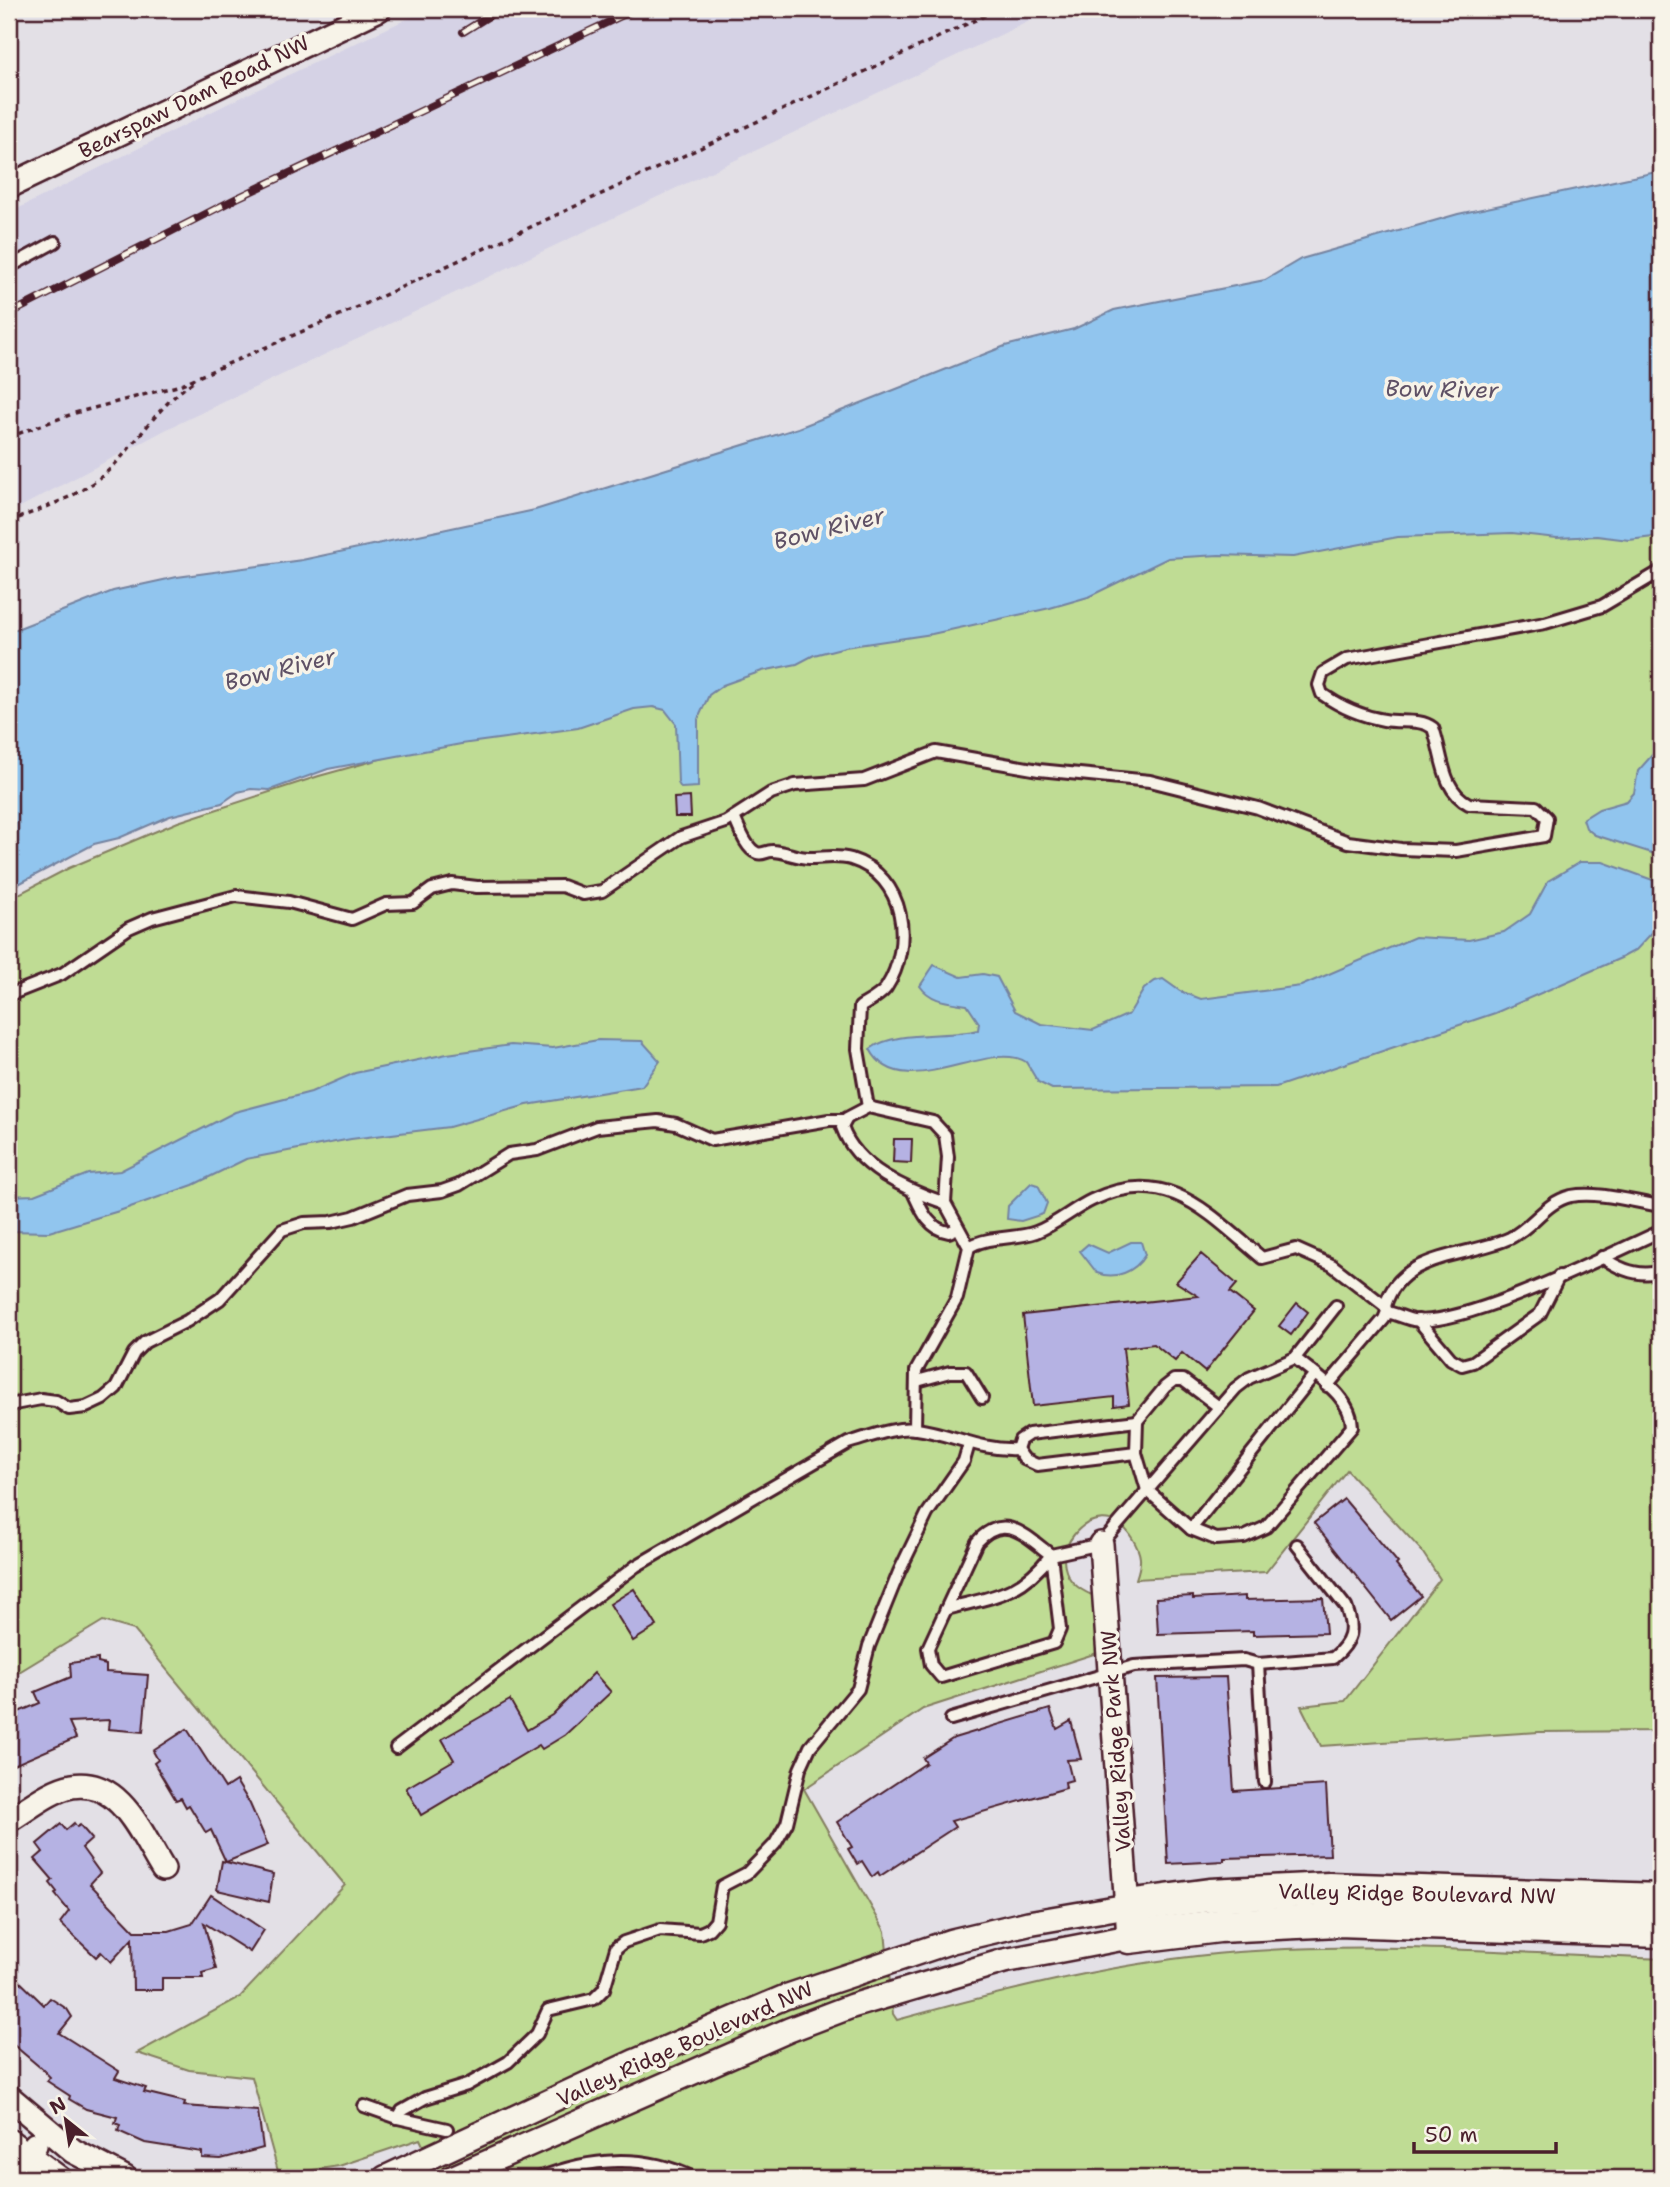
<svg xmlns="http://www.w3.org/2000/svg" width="1670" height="2187" viewBox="0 0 1670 2187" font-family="'Shantell Sans',sans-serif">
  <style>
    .built { fill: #d5d2e5 }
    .green { fill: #bfdc94; stroke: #847e60; stroke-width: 2 }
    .water { fill: #91c5ee; stroke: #7583a0; stroke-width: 2 }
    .building { fill: #b5b2e3; stroke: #4a1f2b; stroke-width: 2 }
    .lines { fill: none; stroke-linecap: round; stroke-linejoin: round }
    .lane-casing { stroke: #4a1f2b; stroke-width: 16 }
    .street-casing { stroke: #4a1f2b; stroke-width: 28 }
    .secondary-casing { stroke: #4a1f2b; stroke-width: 37 }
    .path { stroke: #4a1f2b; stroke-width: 3.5; stroke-dasharray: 5 5; stroke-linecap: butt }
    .lane { stroke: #f7f3e8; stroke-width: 10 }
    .street { stroke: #f7f3e8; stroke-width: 23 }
    .secondary { stroke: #f7f3e8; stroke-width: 32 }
    .rail-casing { stroke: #4a1f2b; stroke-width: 8 }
    .rail { stroke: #f7f3e8; stroke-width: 5; stroke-dasharray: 16; stroke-linecap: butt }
    .labels { text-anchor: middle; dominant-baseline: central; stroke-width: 7; stroke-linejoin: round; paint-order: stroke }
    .street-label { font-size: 21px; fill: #4a1f2b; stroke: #f7f3e8 }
    .water-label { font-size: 23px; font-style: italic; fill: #5f5166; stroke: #f7f3e8 }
  </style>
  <rect width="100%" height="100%" fill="#e3e0e6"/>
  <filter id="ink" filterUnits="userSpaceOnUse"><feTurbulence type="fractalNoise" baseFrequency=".0143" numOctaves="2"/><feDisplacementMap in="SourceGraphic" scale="14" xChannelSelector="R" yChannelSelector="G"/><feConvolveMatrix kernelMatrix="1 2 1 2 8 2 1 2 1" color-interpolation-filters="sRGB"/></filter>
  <g filter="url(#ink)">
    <!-- built -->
    <path class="built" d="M 428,9 L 1055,9 L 167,429 L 9,513 L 9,213 L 227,104 Z"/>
    <!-- green -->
    <path class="green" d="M 1661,508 L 1661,1731 L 1539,1732 L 1321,1746 L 1301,1706 L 1345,1701 L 1440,1579 L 1421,1550 L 1347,1470 L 1266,1572 L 1136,1579 C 1142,1562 1142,1554 1132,1538 C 1098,1482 1024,1567 1092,1595 L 1097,1653 L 923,1709 L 804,1789 L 885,1931 L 893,2014 L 897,2020 C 1009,1989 1122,1961 1238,1952 C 1379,1941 1521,1953 1661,1959 L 1661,2178 L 438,2178 L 420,2139 L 339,2166 L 279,2175 L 252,2077 L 189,2070 L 137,2053 L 240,1997 L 345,1885 L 134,1630 L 103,1621 L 9,1678 L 9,899 L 69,868 L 178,822 L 319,776 L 1176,538 Z"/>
    <!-- water -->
    <g class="water">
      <path d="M 1661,171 L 1661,536 L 1629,540 L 1597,536 L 1557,538 L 1512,533 L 1398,537 L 1293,557 L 1219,555 L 1168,558 L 1088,597 L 1050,608 L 932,634 L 845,647 L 814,655 L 797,664 L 762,671 L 723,685 L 709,695 L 698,719 L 698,787 L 681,788 L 678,783 L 676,724 L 665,710 L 653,707 L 634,709 L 578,728 L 461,744 L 328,769 L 270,790 L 251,789 L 238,792 L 222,803 L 170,816 L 119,838 L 94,844 L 9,889 L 9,632 L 113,591 L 177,577 L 302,560 L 535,510 L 798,428 L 1005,346 L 1074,329 L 1114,310 L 1265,280 L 1301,259 L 1458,214 Z"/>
      <path d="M 1661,745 L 1661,856 L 1595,835 L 1586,828 L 1583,819 L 1599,809 L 1627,801 L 1634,793 L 1638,771 Z"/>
      <path d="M 1580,862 L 1603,862 L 1661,883 L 1661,923 L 1636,950 L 1621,958 L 1495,1013 L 1276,1087 L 1052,1089 L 1038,1082 L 1026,1062 C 988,1038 900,1107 870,1049 C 895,1030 947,1038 978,1030 L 979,1023 L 967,1005 C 950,1002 931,1002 920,986 L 934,965 L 961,977 L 983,974 L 997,977 L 1015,1011 L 1041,1024 L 1093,1030 L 1129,1014 L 1144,989 L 1155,981 L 1163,979 L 1180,991 L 1201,999 L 1301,986 L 1415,937 L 1469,940 L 1504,932 L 1530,914 L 1548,881 Z"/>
      <path d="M 598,1040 L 642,1041 L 660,1061 L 642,1086 L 527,1105 L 449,1127 L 351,1139 L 246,1159 L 193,1185 L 119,1211 L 49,1232 L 9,1231 L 9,1196 L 34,1195 L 88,1174 L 120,1171 L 235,1112 L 311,1092 L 355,1073 L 447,1054 L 511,1045 L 553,1048 Z"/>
      <path d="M 1031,1183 L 1038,1185 L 1047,1203 L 1043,1214 L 1021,1221 L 1007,1219 L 1008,1206 Z"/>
      <path d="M 1131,1242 L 1141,1242 L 1145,1255 C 1135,1272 1115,1280 1097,1273 L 1080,1251 L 1088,1244 L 1108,1253 Z"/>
    </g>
    <!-- building -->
    <g class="building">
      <path d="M 690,797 L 691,817 L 675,817 L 674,798 Z"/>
      <path d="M 894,1139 L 912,1139 L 911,1163 L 893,1162 Z"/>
      <path d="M 1201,1254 L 1237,1284 L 1230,1292 L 1254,1311 L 1205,1372 L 1182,1353 L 1175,1361 L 1154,1344 L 1123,1348 L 1129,1404 L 1114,1406 L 1114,1397 L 1033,1406 L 1023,1315 L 1198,1296 L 1176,1282 Z"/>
      <path d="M 1297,1303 L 1308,1312 L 1291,1335 L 1279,1326 Z"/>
      <path d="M 1344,1499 L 1398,1563 L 1396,1565 L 1421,1596 L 1391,1620 L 1314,1523 Z"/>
      <path d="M 634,1589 L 657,1626 L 633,1641 L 610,1604 Z"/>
      <path d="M 1193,1596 L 1193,1599 L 1245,1596 L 1245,1600 L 1323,1598 L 1326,1633 L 1253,1635 L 1253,1631 L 1158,1634 L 1156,1598 Z"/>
      <path d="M 98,1659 L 98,1663 L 106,1665 L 106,1672 L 148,1675 L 143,1732 L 108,1729 L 109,1720 L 69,1722 L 76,1738 L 9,1767 L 9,1716 L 40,1703 L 35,1692 L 71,1677 L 70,1663 Z"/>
      <path d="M 594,1673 L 611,1692 L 565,1735 L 542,1749 L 539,1745 L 421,1815 L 406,1788 L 454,1760 L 442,1739 L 510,1700 L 527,1730 L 552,1715 Z"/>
      <path d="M 1226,1677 L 1234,1791 L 1326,1785 L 1330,1855 L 1224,1858 L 1224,1861 L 1168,1864 L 1157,1678 Z"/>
      <path d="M 1050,1709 L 1057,1729 L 1071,1721 L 1081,1759 L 1067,1760 L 1072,1780 L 1065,1782 L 1066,1788 L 951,1821 L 955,1827 L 880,1876 L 878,1872 L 872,1877 L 862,1861 L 857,1864 L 848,1849 L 852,1847 L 837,1822 L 926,1763 L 923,1758 L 954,1738 Z"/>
      <path d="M 187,1729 L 225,1788 L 236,1781 L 250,1804 L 268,1845 L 226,1862 L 273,1874 L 269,1902 L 217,1890 L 222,1861 L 226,1862 L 211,1830 L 206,1833 L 189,1805 L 186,1807 L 181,1798 L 176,1800 L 154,1763 L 158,1760 L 153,1751 Z"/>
      <path d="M 74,1823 L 77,1827 L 80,1825 L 92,1839 L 82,1848 L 100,1873 L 90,1884 L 135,1931 L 169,1931 L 192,1924 L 211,1895 L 264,1930 L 250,1952 L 204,1923 L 216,1969 L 202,1973 L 203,1978 L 162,1978 L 162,1990 L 133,1990 L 132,1939 L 111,1962 L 101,1952 L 96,1957 L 60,1923 L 69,1911 L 55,1894 L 57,1892 L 50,1883 L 53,1880 L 35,1859 L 43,1852 L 37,1844 L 61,1824 L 66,1830 Z"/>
      <path d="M 9,1971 L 44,2005 L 50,1998 L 67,2009 L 72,2017 L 59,2033 L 119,2071 L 115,2078 L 146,2088 L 144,2092 L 185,2102 L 184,2106 L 258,2111 L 263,2148 L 221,2159 L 202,2158 L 202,2152 L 145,2143 L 118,2131 L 120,2125 L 115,2123 L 117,2117 L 86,2109 L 69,2099 L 70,2096 L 47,2081 L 50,2077 L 42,2069 L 9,2041 Z"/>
    </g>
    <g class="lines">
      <defs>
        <g id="lane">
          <path d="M 9,267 L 55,242"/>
          <path d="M 734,817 C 739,828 746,849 757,853 C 763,855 766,851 772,851 C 784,851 797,858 809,858 C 824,858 836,855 851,859 C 906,876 914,945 886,988 C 880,996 868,1002 860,1007 L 858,1049 L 868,1107"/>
          <path d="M 9,995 L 62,974 L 129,928 L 152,918 L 236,896 L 289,902 L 352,919 L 386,904 L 413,903 L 432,889 L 452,884 L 477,887 L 562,886 L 583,894 L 602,891 L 681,837 L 726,822 L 771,793 L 795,785 L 864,780 L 936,752 L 1039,770 L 1150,781 L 1258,808 L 1348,842 L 1401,849 L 1456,851 L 1544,836 L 1547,818 L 1536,807 L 1469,804 C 1441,790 1443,755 1433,728 C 1420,718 1401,723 1384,720 C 1361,716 1342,708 1322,694 L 1319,685 L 1323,673 L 1347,659 L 1545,623 L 1602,606 L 1661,571"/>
          <path d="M 913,1192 C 921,1209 928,1229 949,1232 L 958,1228"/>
          <path d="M 969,1247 C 990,1235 1014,1240 1036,1232 C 1057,1224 1073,1209 1092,1200 C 1167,1164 1208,1213 1262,1258 L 1296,1249 L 1332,1265 L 1385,1306 L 1387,1312 L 1384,1319 L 1327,1386"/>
          <path d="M 1602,1257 C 1619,1269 1640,1278 1661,1271"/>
          <path d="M 1385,1306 C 1401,1252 1465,1258 1510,1238 C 1533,1227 1545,1202 1571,1196 C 1598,1191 1634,1202 1661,1206"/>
          <path d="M 1387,1312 C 1396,1314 1405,1318 1413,1320 C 1463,1328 1610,1254 1661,1231"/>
          <path d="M 1418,1320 L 1451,1359 L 1462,1365 L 1473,1362 L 1540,1314 L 1559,1276"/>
          <path d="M 917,1381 L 950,1372 L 966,1372 L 982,1398"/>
          <path d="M 9,1405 L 41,1399 L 56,1401 L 69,1409 L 86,1407 L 103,1399 L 116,1388 L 134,1353 L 145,1342 L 187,1321 L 220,1299 L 282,1230 L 304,1223 L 331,1222 L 353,1217 L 407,1195 L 442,1191 L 459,1185 L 509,1154 L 537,1150 L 597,1127 L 658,1121 L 676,1124 L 712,1140 L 829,1120 L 845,1120"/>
          <path d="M 1219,1407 L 1183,1380 L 1174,1380 L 1165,1387 L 1137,1421 L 1136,1453 L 1147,1490 L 1191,1529 L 1216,1539 L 1244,1537 L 1266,1527 L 1352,1427 C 1352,1397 1316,1376 1295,1358"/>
          <path d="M 915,1429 L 916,1371 L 957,1298 L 969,1247 L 945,1203 L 948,1157 L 945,1135 L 933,1122 L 868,1107 L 847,1118 L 842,1127 C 856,1168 907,1190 945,1203"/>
          <path d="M 1017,1449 L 1020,1440 L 1029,1434 L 1137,1421"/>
          <path d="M 1017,1449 L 1024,1459 L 1037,1465 L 1136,1453"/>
          <path d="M 1191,1529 L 1314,1375"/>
          <path d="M 1051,1555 L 1060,1629 L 1054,1643 L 941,1677 L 931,1665 L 928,1648 L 977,1542 C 1004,1512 1025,1535 1051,1555 L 1101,1544 L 1236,1388 L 1249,1378 L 1295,1358 L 1336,1306"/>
          <path d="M 946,1609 C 994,1596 1019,1596 1051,1555"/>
          <path d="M 1258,1664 L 1265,1782"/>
          <path d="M 951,1719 L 1134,1666 L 1244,1660 L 1258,1664 L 1333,1658 C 1352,1642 1355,1630 1346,1607 L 1297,1545"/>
          <path d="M 396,1748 L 636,1566 L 848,1443 C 869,1437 895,1426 917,1429 C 952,1434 981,1451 1017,1449"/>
          <path d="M 364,2106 L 398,2118"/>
          <path d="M 447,2129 L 398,2118 L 402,2111 L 425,2098 L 467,2085 L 508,2062 L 537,2034 L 548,2010 L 594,1999 L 604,1989 L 616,1948 L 624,1942 L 660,1930 L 700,1933 L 709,1929 L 716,1921 L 722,1886 L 747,1873 L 775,1844 L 787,1823 L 800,1769 L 810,1747 L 858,1689 L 869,1646 L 899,1572 L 927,1514 L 964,1461 L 969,1444"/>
          <path d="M 539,2178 C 589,2158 644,2153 693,2178"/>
        </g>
        <g id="street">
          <path d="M 9,186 L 379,9"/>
          <path d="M 9,1820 C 28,1809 50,1790 72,1786 C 121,1778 142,1836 163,1869"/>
          <path d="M 9,2097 L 73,2151 L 125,2178"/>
          <path d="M 9,2141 L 59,2178"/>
          <path d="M 9,2178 L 35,2145"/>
          <path d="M 385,2178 L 636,2061 L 785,1997 L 952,1941 L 1028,1923 L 1127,1906"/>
          <path d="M 452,2178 L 789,2030 L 852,2006 L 1004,1961 L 1129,1937 L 1101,1544"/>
        </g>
        <g id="secondary">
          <path d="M 1127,1906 L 1210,1895 L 1329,1889 L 1661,1900"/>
          <path d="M 1129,1937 L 1219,1926 L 1338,1920 L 1661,1931"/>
        </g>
      </defs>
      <!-- lane casing -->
      <use href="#lane" class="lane-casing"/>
      <!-- street casing -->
      <use href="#street" class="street-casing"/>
      <!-- secondary casing -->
      <use href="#secondary" class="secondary-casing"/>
      <!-- path -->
      <g class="path">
        <path d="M 9,437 L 75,413 L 177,386 L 207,373 L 363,305 L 999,9"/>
        <path d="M 9,522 C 44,507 81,497 110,469 C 140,440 159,403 196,380"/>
      </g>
      <!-- lane -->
      <use href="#lane" class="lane"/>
      <!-- street -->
      <use href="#street" class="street"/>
      <!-- secondary -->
      <use href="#secondary" class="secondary"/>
      <defs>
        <g id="rail">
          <path d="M 463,32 L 500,9"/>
          <path d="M 9,314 L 237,198 L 636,9"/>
        </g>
      </defs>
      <!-- rail casing -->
      <use href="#rail" class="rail-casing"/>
      <!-- rail -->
      <use href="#rail" class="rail"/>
    </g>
  </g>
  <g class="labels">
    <!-- street labels -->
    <g class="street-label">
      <text transform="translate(194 97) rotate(-26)">Bearspaw Dam Road NW</text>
      <text transform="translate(1116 1741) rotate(-94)">Valley Ridge Park NW</text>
      <text transform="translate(1417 1894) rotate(1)">Valley Ridge Boulevard NW</text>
      <text transform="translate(685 2044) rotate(-24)">Valley Ridge Boulevard NW</text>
    </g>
    <!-- water labels -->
    <g class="water-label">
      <text transform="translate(1442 389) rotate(1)">Bow River</text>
      <text transform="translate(829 528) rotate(-14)">Bow River</text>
      <text transform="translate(280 669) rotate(-14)">Bow River</text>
    </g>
  </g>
  <!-- margin -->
  <rect width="1670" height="2187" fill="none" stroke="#f7f3e8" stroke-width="35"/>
  <rect x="18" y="18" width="1635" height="2152" fill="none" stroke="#4a1f2b" stroke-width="2.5" filter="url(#ink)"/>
  <!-- north arrow -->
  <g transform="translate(66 2120) rotate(330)" stroke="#f7f3e8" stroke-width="5" paint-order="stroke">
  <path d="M0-5L12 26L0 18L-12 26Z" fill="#4a1f2b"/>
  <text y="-10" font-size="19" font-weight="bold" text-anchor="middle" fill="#4a1f2b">N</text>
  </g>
  <!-- scale -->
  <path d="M1414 2142v10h142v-10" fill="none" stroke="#4a1f2b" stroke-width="3.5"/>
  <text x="1425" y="2142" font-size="21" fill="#4a1f2b" stroke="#f7f3e8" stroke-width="5" paint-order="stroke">50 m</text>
</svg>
